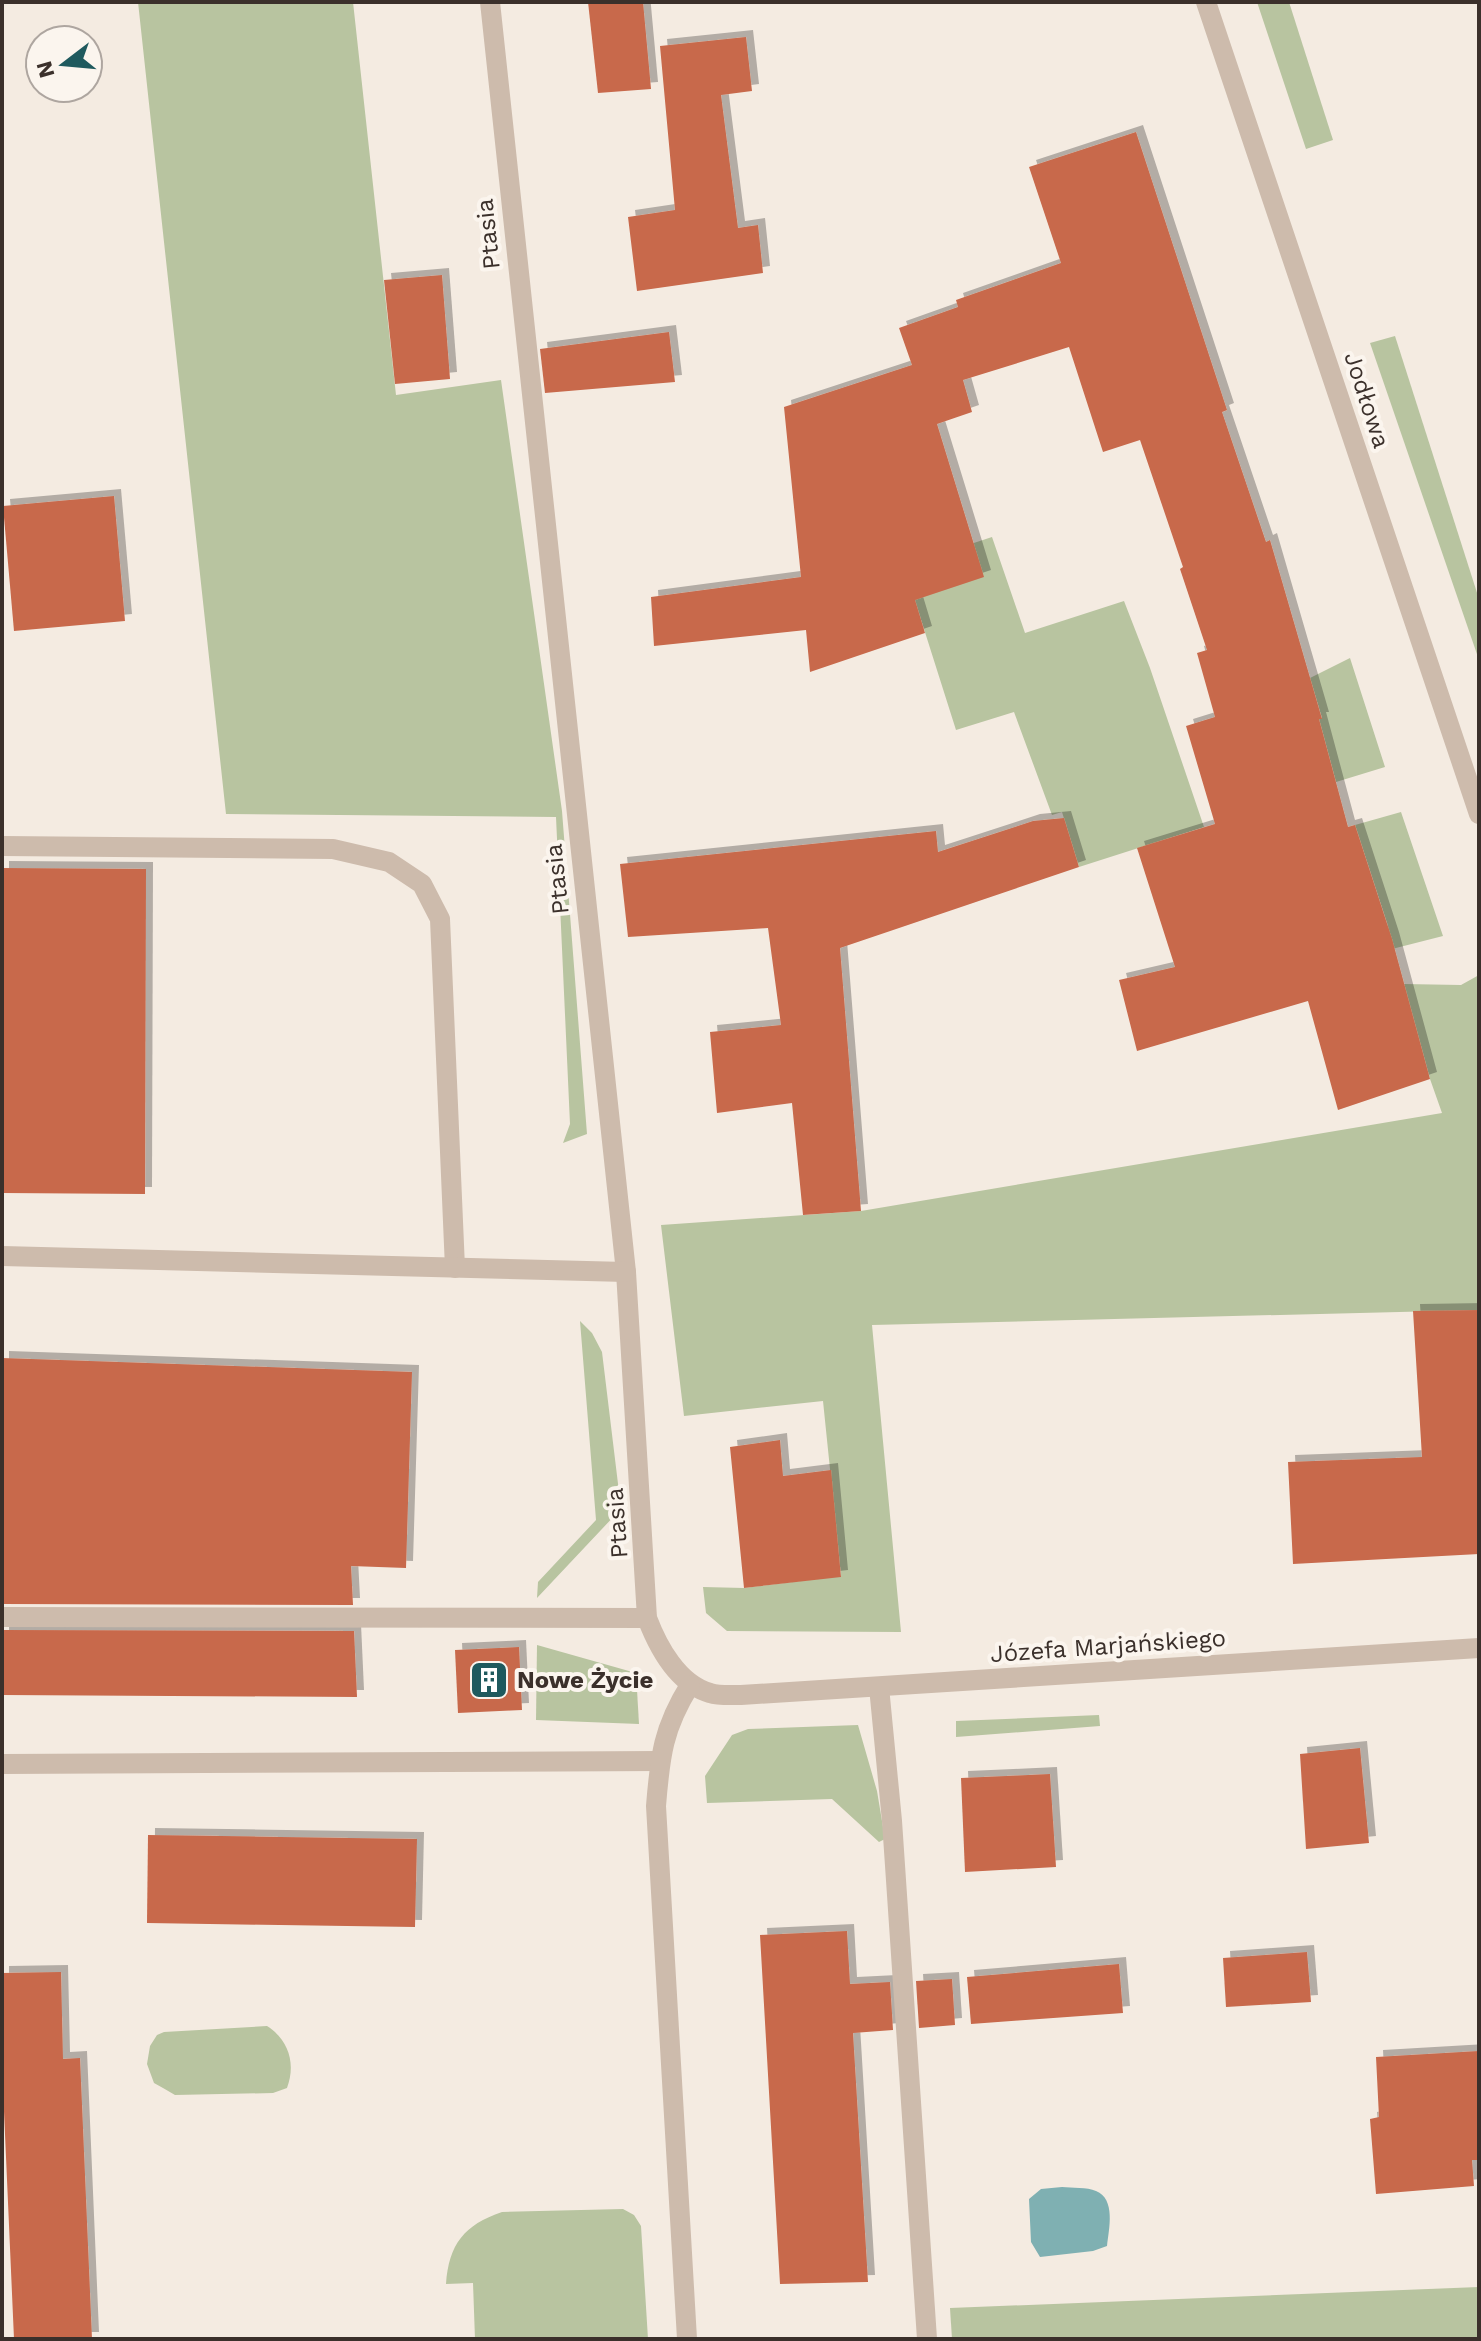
<svg xmlns="http://www.w3.org/2000/svg" width="1481" height="2341" viewBox="0 0 1481 2341" font-family="'Work Sans',sans-serif">
  <style>
    .green { fill: #b8c4a0 }
    .water { fill: #7fb0b2 }
    .building { fill: #c8694b; filter: url(#shadow) }
    .lines { fill: none; stroke-linecap: round; stroke-linejoin: round }
    .minor { stroke: #cdbbac; stroke-width: 20 }
    .labels { text-anchor: middle; dominant-baseline: central; stroke-width: 8; stroke-linejoin: round; paint-order: stroke }
    .street-label { font-size: 24px; fill: #3b302b; stroke: #fbf5ee }
    .poi-label { font-size: 24px; font-weight: bold; fill: #3b302b; stroke: #fbf5ee; text-anchor: start }
  </style>
  <defs>
    <filter id="shadow"><feDropShadow dx="7" dy="-7" stdDeviation="0" flood-color="#0004"/></filter>
  </defs>
  <rect width="100%" height="100%" fill="#f4ebe1"/>
  <!-- green -->
  <g class="green">
    <path d="M 138,2 L 353,2 L 396,395 L 501,380 L 562,811 L 587,1134 L 563,1143 L 570,1124 L 556,817 L 226,814 Z"/>
    <path d="M 1257,2 L 1289,2 L 1333,140 L 1306,149 Z"/>
    <path d="M 1395,336 L 1479,599 L 1479,660 L 1370,343 Z"/>
    <path d="M 992,537 L 1025,633 L 1124,601 L 1150,668 L 1204,827 L 1079,867 L 1062,812 L 1052,815 L 1014,712 L 956,730 L 904,566 Z"/>
    <path d="M 1350,658 L 1385,767 L 1336,782 L 1319,719 L 1322,718 L 1310,678 Z"/>
    <path d="M 1401,812 L 1443,936 L 1392,949 L 1387,923 L 1355,825 Z"/>
    <path d="M 1479,975 L 1479,1310 L 872,1325 L 901,1632 L 727,1631 L 706,1613 L 703,1587 L 744,1588 L 841,1576 L 823,1401 L 684,1416 L 661,1225 L 861,1211 L 1442,1113 L 1430,1079 L 1404,984 L 1461,985 Z"/>
    <path d="M 580,1321 L 592,1333 L 602,1352 L 619,1492 L 617,1513 L 537,1598 L 538,1582 L 596,1520 Z"/>
    <path d="M 537,1645 L 636,1673 L 639,1724 L 536,1720 Z"/>
    <path d="M 1099,1715 L 1100,1726 L 956,1737 L 956,1721 Z"/>
    <path d="M 858,1725 L 877,1791 L 885,1839 L 879,1842 L 832,1799 L 707,1803 L 705,1776 L 732,1735 L 748,1729 Z"/>
    <path d="M 267,2026 C 289,2040 296,2064 287,2088 L 273,2093 L 175,2095 L 163,2088 L 154,2083 L 147,2064 L 150,2046 L 157,2035 L 164,2032 Z"/>
    <path d="M 623,2209 L 634,2215 L 641,2226 L 648,2339 L 475,2339 L 473,2283 L 446,2284 C 449,2244 464,2225 502,2212 Z"/>
    <path d="M 1479,2287 L 1479,2339 L 952,2339 L 950,2308 Z"/>
  </g>
  <!-- water -->
  <path class="water" d="M 1062,2187 C 1072,2188 1087,2187 1096,2191 C 1116,2199 1109,2229 1107,2246 L 1093,2251 L 1040,2257 L 1031,2242 L 1029,2199 L 1041,2189 Z"/>
  <!-- building -->
  <g class="building">
    <path d="M 588,2 L 643,2 L 651,89 L 598,93 Z"/>
    <path d="M 746,37 L 752,91 L 721,95 L 738,228 L 758,225 L 763,273 L 637,291 L 628,217 L 675,210 L 660,46 Z"/>
    <path d="M 1136,132 L 1227,410 L 1222,412 L 1266,542 L 1270,540 L 1322,719 L 1319,719 L 1348,827 L 1355,825 L 1392,939 L 1430,1079 L 1338,1110 L 1308,1001 L 1137,1051 L 1119,980 L 1175,967 L 1137,848 L 1215,824 L 1186,726 L 1215,717 L 1197,653 L 1207,650 L 1180,569 L 1183,567 L 1140,440 L 1103,452 L 1069,347 L 963,380 L 972,412 L 937,424 L 984,577 L 915,600 L 925,633 L 810,672 L 806,630 L 654,646 L 651,597 L 801,577 L 784,407 L 912,365 L 899,328 L 958,307 L 956,300 L 1061,263 L 1029,167 Z"/>
    <path d="M 442,275 L 450,379 L 395,384 L 384,280 Z"/>
    <path d="M 669,332 L 675,382 L 545,393 L 540,349 Z"/>
    <path d="M 114,496 L 125,621 L 14,631 L 3,506 Z"/>
    <path d="M 1064,818 L 1079,867 L 840,948 L 861,1211 L 803,1215 L 792,1103 L 717,1113 L 710,1032 L 781,1025 L 768,928 L 628,937 L 620,864 L 936,831 L 938,852 L 1033,821 Z"/>
    <path d="M 2,868 L 146,869 L 145,1194 L 2,1193 Z"/>
    <path d="M 1479,1310 L 1479,1554 L 1293,1564 L 1288,1462 L 1422,1457 L 1413,1311 Z"/>
    <path d="M 2,1358 L 412,1372 L 406,1568 L 351,1566 L 353,1605 L 2,1604 Z"/>
    <path d="M 780,1440 L 783,1476 L 831,1470 L 841,1577 L 744,1588 L 730,1447 Z"/>
    <path d="M 2,1630 L 354,1631 L 357,1697 L 2,1695 Z"/>
    <path d="M 519,1647 L 522,1710 L 458,1713 L 455,1650 Z"/>
    <path d="M 1360,1748 L 1369,1843 L 1306,1849 L 1300,1754 Z"/>
    <path d="M 1050,1774 L 1056,1867 L 965,1872 L 961,1778 Z"/>
    <path d="M 148,1835 L 417,1839 L 415,1927 L 147,1923 Z"/>
    <path d="M 847,1931 L 850,1984 L 890,1982 L 893,2030 L 853,2033 L 868,2282 L 780,2284 L 760,1935 Z"/>
    <path d="M 1307,1952 L 1311,2002 L 1226,2007 L 1223,1958 Z"/>
    <path d="M 1119,1964 L 1123,2013 L 971,2024 L 967,1977 Z"/>
    <path d="M 61,1972 L 63,2059 L 80,2058 L 92,2339 L 14,2339 L 2,2066 L 2,1973 Z"/>
    <path d="M 952,1979 L 955,2025 L 919,2028 L 916,1981 Z"/>
    <path d="M 1479,2051 L 1479,2160 L 1472,2160 L 1474,2186 L 1376,2194 L 1370,2119 L 1379,2117 L 1376,2057 Z"/>
  </g>
  <g class="lines">
    <!-- minor -->
    <g class="minor">
      <path d="M 490,2 L 626,1272 L 647,1618 C 658,1647 678,1684 710,1693 C 719,1696 731,1695 741,1695 L 1479,1648"/>
      <path d="M 1206,2 L 1479,814"/>
      <path d="M 2,846 L 333,849 L 389,862 L 422,884 L 440,919 L 455,1268"/>
      <path d="M 2,1256 L 626,1272"/>
      <path d="M 2,1617 L 647,1618"/>
      <path d="M 879,1687 L 892,1821 L 927,2339"/>
      <path d="M 2,1764 L 660,1761"/>
      <path d="M 687,2339 L 656,1806 C 660,1756 663,1728 690,1685"/>
    </g>
  </g>
  <!-- icons -->
  <defs>
    <symbol id="building-square" viewBox="-11 -11 22 22"><rect x="-9" y="-9" width="18" height="18" rx="4" fill="#1f5a5e" stroke="#fbf5ee"/><path d="M-4-6H4V6H1V3H-1V6H-4ZM-2.5-4.3h1.7v1.8h-1.7ZM.8-4.3h1.7v1.8H.8ZM-2.5-1h1.7V.8h-1.7ZM.8-1h1.7V.8H.8Z" fill="#fff"/></symbol>
  </defs>
  <g fill-rule="evenodd">
    <use href="#building-square" x="467" y="1658" width="44" height="44"/>
  </g>
  <g class="labels">
    <!-- street labels -->
    <g class="street-label">
      <text transform="translate(488 234) rotate(-96)">Ptasia</text>
      <text transform="translate(1367 400) rotate(72)">Jodłowa</text>
      <text transform="translate(557 879) rotate(-96)">Ptasia</text>
      <text transform="translate(617 1523) rotate(-94)">Ptasia</text>
      <text transform="translate(1108 1646) rotate(-4)">Józefa Marjańskiego</text>
    </g>
    <!-- poi labels -->
    <g class="poi-label">
      <text x="517" y="1680">Nowe Życie</text>
    </g>
  </g>
  <!-- border -->
  <rect width="1481" height="2341" fill="none" stroke="#3b302b" stroke-width="8"/>
  <!-- north arrow -->
  <g transform="translate(64 64) rotate(254)"><circle r="38" fill="#fbf5ee" stroke="#aea6a0" stroke-width="2"/>
  <path d="M0-6L14 30L0 20L-14 30Z" fill="#1f5a5e"/>
  <text y="-12" font-size="22" font-weight="bold" text-anchor="middle" fill="#3b302b">N</text>
  </g>
</svg>
